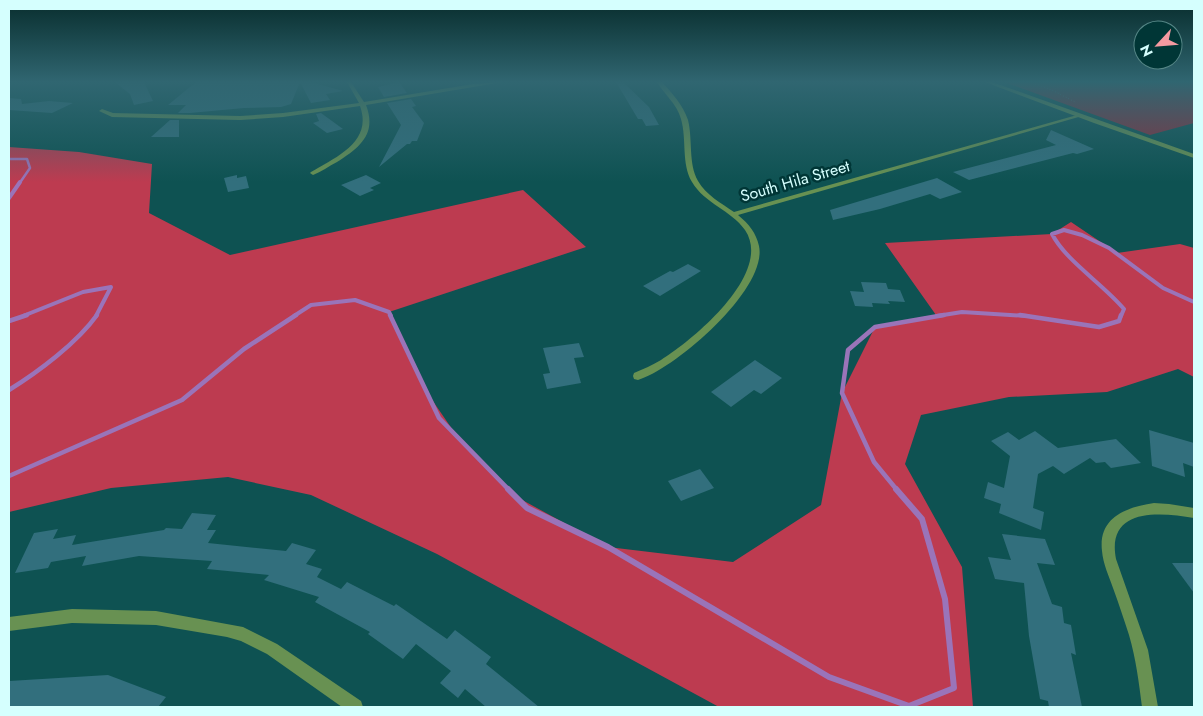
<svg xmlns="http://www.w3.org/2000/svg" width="1203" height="716" viewBox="0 0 1203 716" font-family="Jost,sans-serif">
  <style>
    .green { fill: #8f2a3a }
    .forest { fill: #bd3b50 }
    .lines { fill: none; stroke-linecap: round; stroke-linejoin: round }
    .stream-far3 { stroke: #9a74b9; stroke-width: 2.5 }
    .stream-far2 { stroke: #9a74b9; stroke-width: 4 }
    .stream-far1 { stroke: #9a74b9; stroke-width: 4.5 }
    .stream { stroke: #9a74b9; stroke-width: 6 }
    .building { fill: #326f7d }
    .path { stroke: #6ea6a5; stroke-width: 1; stroke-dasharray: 0.5 2.5; stroke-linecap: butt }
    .minor { fill: #689152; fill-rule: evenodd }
    .tertiary { fill: #689152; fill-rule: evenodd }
    .labels { text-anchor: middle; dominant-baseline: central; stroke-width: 5; stroke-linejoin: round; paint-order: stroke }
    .far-street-label { font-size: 16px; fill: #d5fffe; stroke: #003636 }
  </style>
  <rect width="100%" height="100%" fill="#0e5252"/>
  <!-- green -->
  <path class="green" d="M 1004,82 L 1194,82 L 1194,123 L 1150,135 Z"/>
  <!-- forest -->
  <path class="forest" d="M 9,147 L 79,152 L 152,164 L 149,213 L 230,255 L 523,190 L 586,247 L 389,312 L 428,394 L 461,442 L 515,496 L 608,547 L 733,562 L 821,505 L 842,393 L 875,327 L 936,315 L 885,243 L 1052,234 L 1071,222 L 1117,253 L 1180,244 L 1194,248 L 1194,377 L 1178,369 L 1107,392 L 1009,397 L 921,415 L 905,464 L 962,567 L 973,707 L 719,707 L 437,554 L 311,495 L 228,477 L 111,488 L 9,512 Z"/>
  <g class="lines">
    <!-- stream-far3 -->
    <path class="stream-far3" d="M 9,159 L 27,159 L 30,168 L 19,184"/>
    <!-- stream-far2 -->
    <g class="stream-far2">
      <path d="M 9,198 L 20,182"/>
      <path d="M 23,316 L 83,292 L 111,287 L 96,316"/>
      <path d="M 294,316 L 311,305 L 355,300 L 389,312 L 391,316"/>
      <path d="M 937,316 L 962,312 L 1028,316"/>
      <path d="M 1121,316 L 1124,309 C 1103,284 1066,261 1052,234 L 1064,230 L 1082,235 L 1109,248 L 1163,288 L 1194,302"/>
    </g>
    <!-- stream-far1 -->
    <g class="stream-far1">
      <path d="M 390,315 L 439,418 L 509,490"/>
      <path d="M 1020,315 L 1099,327 L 1119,321 L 1121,315"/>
      <path d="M 9,321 L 27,315"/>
      <path d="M 9,390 C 38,372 77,343 97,315"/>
      <path d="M 9,476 L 182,400 L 244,349 L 296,315"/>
      <path d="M 897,490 L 874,462 L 842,393 L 848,350 L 875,327 L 944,315"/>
    </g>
    <!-- stream -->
    <path class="stream" d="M 508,489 L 527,508 L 608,547 L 829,677 L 909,706 L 954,688 L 945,599 L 922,519 L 896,489"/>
  </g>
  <!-- building -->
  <g class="building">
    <path d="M 115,82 L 144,82 L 153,101 L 134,105 L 130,94 Z"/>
    <path d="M 196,82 L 300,82 L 291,104 L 281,107 L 244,108 L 190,113 L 178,113 L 186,105 L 168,105 Z"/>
    <path d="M 300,82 L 311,82 L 343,91 L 326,94 L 330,100 L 311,103 Z"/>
    <path d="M 399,82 L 407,93 L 384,97 L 378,87 Z"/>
    <path d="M 616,82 L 623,82 L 649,107 L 659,125 L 646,126 L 642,119 L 638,119 Z"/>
    <path d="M 9,98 L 21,99 L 22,104 L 49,101 L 73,103 L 52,113 L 9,110 Z"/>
    <path d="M 411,99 L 416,106 L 412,107 L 424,123 L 417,141 L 412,141 L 410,144 L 407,144 L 379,167 L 401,125 L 387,103 Z"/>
    <path d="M 321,113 L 343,129 L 327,133 L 313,123 L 319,121 L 316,114 Z"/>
    <path d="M 170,120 L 179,120 L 179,137 L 151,137 Z"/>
    <path d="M 1051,130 L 1094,149 L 1077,154 L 1073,153 L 969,180 L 953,172 L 1056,145 L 1046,140 Z"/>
    <path d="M 237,175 L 237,178 L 246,176 L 249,188 L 228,192 L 224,178 Z"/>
    <path d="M 366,175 L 381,183 L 370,188 L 374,190 L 360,196 L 341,185 Z"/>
    <path d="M 937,178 L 962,192 L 940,199 L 930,194 L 880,209 L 833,220 L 830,210 Z"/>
    <path d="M 688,264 L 701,271 L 660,296 L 643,286 L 670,271 L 673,272 Z"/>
    <path d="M 861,282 L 886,283 L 888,289 L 900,290 L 905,302 L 888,301 L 890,304 L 872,303 L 873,307 L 855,306 L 850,291 L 864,292 Z"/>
    <path d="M 579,343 L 584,357 L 574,358 L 581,383 L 547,389 L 543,374 L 550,373 L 543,348 Z"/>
    <path d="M 755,360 L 782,378 L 761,394 L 754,390 L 731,407 L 711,392 Z"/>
    <path d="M 1149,430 L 1194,443 L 1194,467 L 1183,463 L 1185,477 L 1152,466 Z"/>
    <path d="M 1035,431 L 1058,448 L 1116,439 L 1141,463 L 1111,468 L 1105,462 L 1096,463 L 1090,458 L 1064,474 L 1053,466 L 1038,474 L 1033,508 L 1044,512 L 1041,530 L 999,513 L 1001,504 L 984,498 L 988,482 L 1004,488 L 1010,456 L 991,441 L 1008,432 L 1019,440 Z"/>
    <path d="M 700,469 L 714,488 L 681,501 L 668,481 Z"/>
    <path d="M 192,513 L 216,515 L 207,530 L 216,530 L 208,543 L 286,551 L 292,543 L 316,550 L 306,564 L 322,569 L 317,577 L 341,589 L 347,582 L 394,606 L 396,604 L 447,639 L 455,630 L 491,657 L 486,664 L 539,707 L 486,707 L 465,689 L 458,698 L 440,683 L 451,671 L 416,644 L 403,659 L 368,634 L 370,632 L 315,602 L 319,597 L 264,580 L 269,575 L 207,569 L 212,561 L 139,556 L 82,566 L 86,556 L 51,562 L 48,568 L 15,573 L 34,533 L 58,529 L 53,539 L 76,535 L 72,545 L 164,530 L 166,528 L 182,529 Z"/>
    <path d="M 1002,534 L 1045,539 L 1055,565 L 1037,563 L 1052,604 L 1062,607 L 1064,623 L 1071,625 L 1076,655 L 1071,653 L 1082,707 L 1049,707 L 1048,701 L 1040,699 L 1029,636 L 1024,583 L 995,579 L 988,557 L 1011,560 Z"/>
    <path d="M 1172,563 L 1194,563 L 1194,593 Z"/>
    <path d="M 108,675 L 166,697 L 158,707 L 9,707 L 9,681 Z"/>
  </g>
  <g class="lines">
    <!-- path -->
    <path class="path" d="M 1030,82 L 1052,90 L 1075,102"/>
    <!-- minor -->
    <g class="minor">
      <path d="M 347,82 L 351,82 L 364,102 L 473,84 L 503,82 L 366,105 C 377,134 360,147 337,162 C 329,166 321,172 313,175 L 310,173 L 311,172 C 336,157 373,142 360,106 L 283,117 L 240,120 L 112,117 L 99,111 L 102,109 L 113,113 L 240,116 L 283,113 L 359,103 Z"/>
      <path d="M 657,82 L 662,82 C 672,93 683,105 688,120 C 693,140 688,163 698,181 C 706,195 721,203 734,212 L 1077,115 L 1082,116 L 738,215 C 749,224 756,233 759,246 C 768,289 675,369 638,380 L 634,379 L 633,376 L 634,373 C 643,369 653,365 661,360 C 693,340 774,273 745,230 C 731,210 705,204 692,182 C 681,163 687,140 681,119 C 677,104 664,94 657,82 Z"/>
      <path d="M 1154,503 L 1169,504 L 1194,508 L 1194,518 C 1160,512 1106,507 1116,559 L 1148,650 L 1158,707 L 1142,707 C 1139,683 1136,659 1129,635 C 1124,620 1119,604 1113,588 C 1109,576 1103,564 1102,551 C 1098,517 1127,507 1154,503 Z"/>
      <path d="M 72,609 L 156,611 L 243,627 L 277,644 L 361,701 L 363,707 L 342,707 L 267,654 L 241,641 L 227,637 L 156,625 L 72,623 L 9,631 L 9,617 Z"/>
    </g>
    <!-- tertiary -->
    <path class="tertiary" d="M 985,82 L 992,82 L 1194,154 L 1194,158 L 1094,123 Z"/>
  </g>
  <!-- sky -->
  <linearGradient id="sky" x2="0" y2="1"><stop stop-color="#082d2d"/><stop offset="0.45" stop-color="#306671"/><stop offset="1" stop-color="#306671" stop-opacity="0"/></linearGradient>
  <rect width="1203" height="182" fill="url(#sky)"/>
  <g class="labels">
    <!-- far-street labels -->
    <g class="far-street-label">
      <text transform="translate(795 181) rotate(-16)">South Hila Street</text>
    </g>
  </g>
  <!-- border -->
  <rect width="1203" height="716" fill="none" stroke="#d5fffe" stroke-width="20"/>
  <!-- north arrow -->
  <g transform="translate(1158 45) rotate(244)"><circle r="24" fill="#003636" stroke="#558686"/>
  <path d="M0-4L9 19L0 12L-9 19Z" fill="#f49aa1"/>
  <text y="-8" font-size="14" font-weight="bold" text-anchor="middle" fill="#d5fffe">N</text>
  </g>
</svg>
